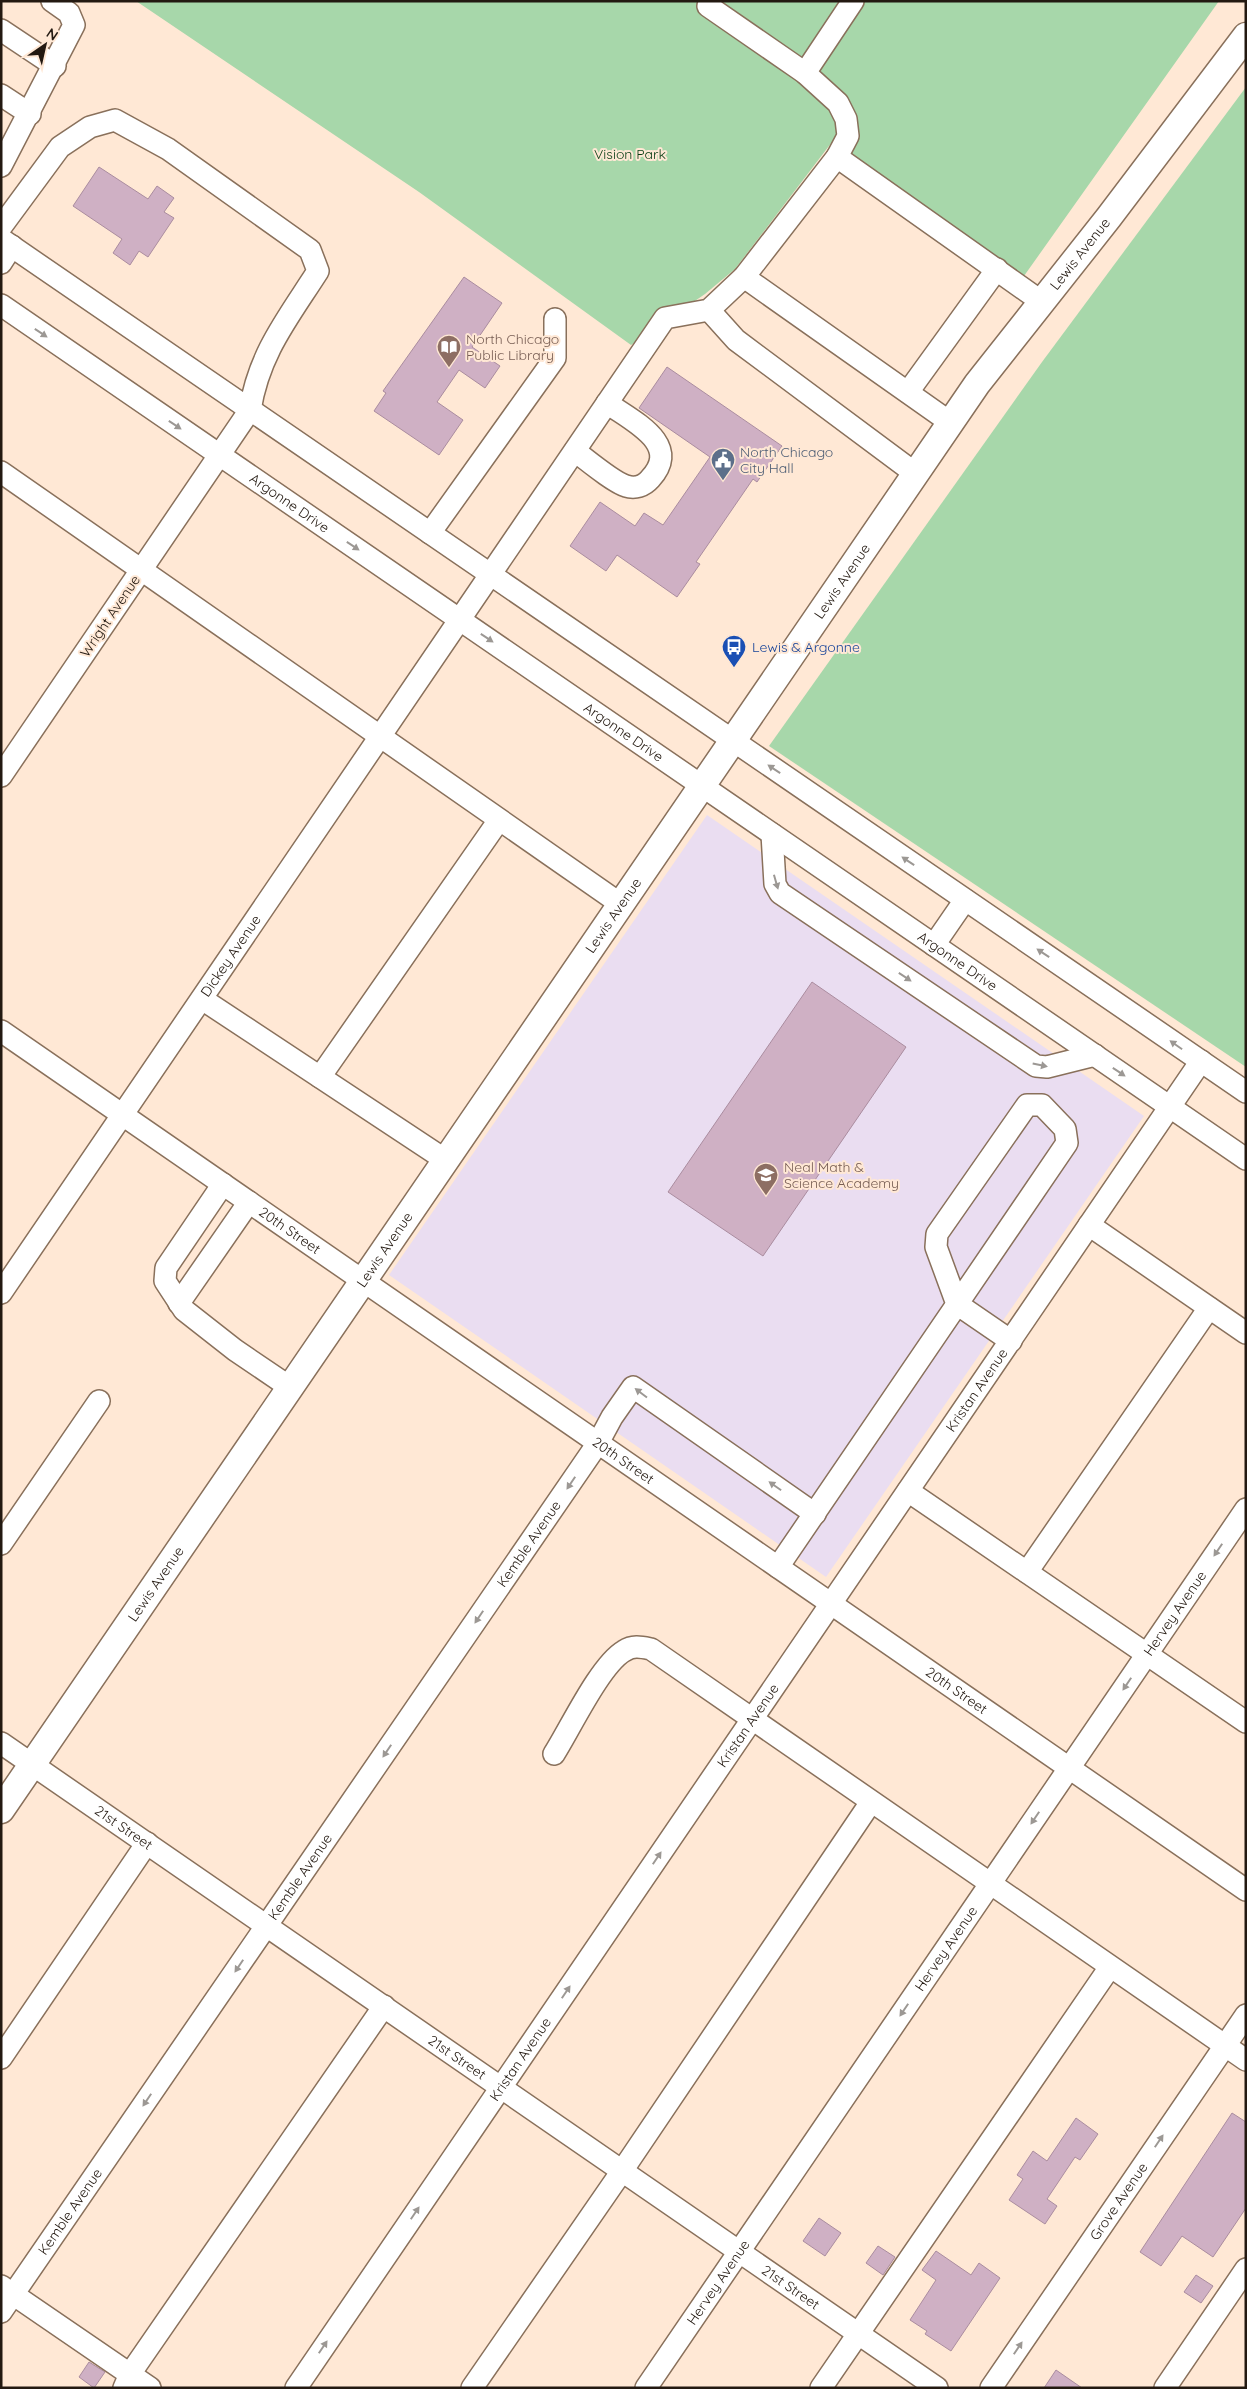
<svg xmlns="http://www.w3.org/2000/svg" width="1247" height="2389" viewBox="0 0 1247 2389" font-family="Quicksand,sans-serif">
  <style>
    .education { fill: #eaddf1 }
    .green { fill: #a7d7aa }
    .building { fill: #cfb0c4; stroke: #aa8c9f }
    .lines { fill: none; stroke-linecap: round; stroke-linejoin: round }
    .minor-casing { stroke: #89705b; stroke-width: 24 }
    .major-casing { stroke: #89705b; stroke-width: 29 }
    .minor { stroke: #fff; stroke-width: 21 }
    .major { stroke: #fff; stroke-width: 26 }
    .oneway { fill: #9c9894 }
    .labels { text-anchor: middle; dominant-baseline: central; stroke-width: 4; stroke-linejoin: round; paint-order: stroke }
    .park-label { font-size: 14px; fill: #043b11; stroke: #ffe8d5 }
    .street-label { font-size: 14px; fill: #231911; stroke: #ffe8d5 }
    .education-label { font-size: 14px; fill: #785e54; stroke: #ffe8d5; text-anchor: start }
    .service-label { font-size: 14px; fill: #4e5e75; stroke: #ffe8d5; text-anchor: start }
    .transit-label { font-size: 14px; fill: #164399; stroke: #ffe8d5; text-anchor: start }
  </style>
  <rect width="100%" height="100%" fill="#ffe8d5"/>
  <!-- education -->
  <path class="education" d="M 707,815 L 1144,1116 L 826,1577 L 389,1275 Z"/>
  <!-- green -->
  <g class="green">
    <path d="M 136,1 L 1219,1 L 1024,276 L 832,142 L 735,269 L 705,294 L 631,345 L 419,192 Z"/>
    <path d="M 1246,87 L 1246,1067 L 769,746 L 1042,362 Z"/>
  </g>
  <!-- building -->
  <g class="building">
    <path d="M 99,167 L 148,199 L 157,186 L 174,198 L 164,212 L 174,218 L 148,257 L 139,251 L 130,265 L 113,253 L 122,239 L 73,206 Z"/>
    <path d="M 464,277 L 502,303 L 472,347 L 500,366 L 485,388 L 459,370 L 437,402 L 463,420 L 439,455 L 374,411 L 386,393 L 383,391 Z"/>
    <path d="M 667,367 L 782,446 L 757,482 L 753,479 L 696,562 L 700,564 L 677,597 L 617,555 L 606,571 L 570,546 L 600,502 L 635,526 L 644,513 L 663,525 L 710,457 L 639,408 Z"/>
    <path d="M 812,982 L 906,1047 L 763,1256 L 668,1192 Z"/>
    <path d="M 1232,2113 L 1246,2122 L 1246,2208 L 1213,2257 L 1182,2236 L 1161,2266 L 1140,2252 Z"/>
    <path d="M 1076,2118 L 1098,2134 L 1080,2160 L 1075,2157 L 1047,2199 L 1057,2206 L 1045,2224 L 1009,2200 L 1023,2179 L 1017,2175 L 1033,2151 L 1047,2161 Z"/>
    <path d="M 819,2218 L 841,2233 L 825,2256 L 803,2241 Z"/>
    <path d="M 878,2246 L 895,2257 L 883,2275 L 866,2263 Z"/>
    <path d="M 936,2251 L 971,2275 L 979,2263 L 1000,2278 L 951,2351 L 925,2334 L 927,2331 L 910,2320 L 936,2280 L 922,2270 Z"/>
    <path d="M 1196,2275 L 1213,2286 L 1201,2303 L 1184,2292 Z"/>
    <path d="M 89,2362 L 105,2372 L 94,2388 L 79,2377 Z"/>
    <path d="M 1056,2370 L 1082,2388 L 1044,2388 Z"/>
  </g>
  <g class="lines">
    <defs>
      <g id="minor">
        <path d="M 711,1 L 708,6 L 805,73 L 838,103 L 846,119 L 848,136 L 837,157"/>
        <path d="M 1,30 L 55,66"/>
        <path d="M 805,73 L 853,1"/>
        <path d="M 1,95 L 30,114"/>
        <path d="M 1,166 L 74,25 L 69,13 L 52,1"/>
        <path d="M 1,227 L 60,147 L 90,127 L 115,120 L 168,149 L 310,250 L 318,271 C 288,318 259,353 250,410 L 1,776"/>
        <path d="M 1,239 L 1246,1092"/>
        <path d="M 1,263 L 12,246"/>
        <path d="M 744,277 L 951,423"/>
        <path id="s1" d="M 1,305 L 1246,1159"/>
        <path d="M 709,310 L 736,340 L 916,474"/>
        <path d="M 908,392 L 997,269"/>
        <path d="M 575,451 C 587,460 613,482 626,486 C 635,489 644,486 650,479 C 683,444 632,421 607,403"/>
        <path d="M 1,472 L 622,905"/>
        <path d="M 430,533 L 555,358 L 555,319"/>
        <path d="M 772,834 L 775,884 L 780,893 L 1036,1066 L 1047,1067 L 1095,1055"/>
        <path d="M 934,945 L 965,900"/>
        <path d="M 202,999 L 447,1161"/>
        <path id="s2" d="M 1,1031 L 1246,1890"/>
        <path d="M 320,1077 L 499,820"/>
        <path d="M 223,1184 L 166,1268 L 165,1281 L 184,1310 L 235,1350 L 291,1388"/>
        <path d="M 1089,1225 L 1246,1333"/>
        <path id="s3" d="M 1,1293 L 665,318 L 709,310 L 744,277 L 837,157 L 1042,302"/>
        <path d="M 179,1303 L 249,1202"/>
        <path d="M 908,1491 L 1246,1722"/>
        <path d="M 1,1544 L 99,1401"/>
        <path d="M 778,1567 C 875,1426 970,1284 1067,1143 L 1065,1129 L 1042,1105 L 1027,1105 L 937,1234 L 936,1247 L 957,1304 L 1011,1341"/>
        <path d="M 1027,1572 L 1209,1308"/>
        <path id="s4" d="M 1,1743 L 937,2388"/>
        <path d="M 554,1754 C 570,1729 600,1665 624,1651 C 633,1645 641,1647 651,1649 L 1246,2060"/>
        <path d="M 1,2058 L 147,1843"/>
        <path d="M 1,2286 L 150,2388"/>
        <path id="s5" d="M 1,2312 L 598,1443 L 612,1417 L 633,1387 L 815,1514"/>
        <path d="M 124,2388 L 130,2374 L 384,2006"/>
        <path id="s6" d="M 296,2388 L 1201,1061"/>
        <path d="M 472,2388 L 622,2171 L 871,1802"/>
        <path id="s7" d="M 646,2388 L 1246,1509"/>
        <path d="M 821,2388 L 1110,1967"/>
        <path id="s8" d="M 991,2388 L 1246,2015"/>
        <path d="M 1165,2388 L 1246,2269"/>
      </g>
      <g id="major">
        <path id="s9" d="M 1,1810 L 977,384 L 1109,217 L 1246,36"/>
      </g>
    </defs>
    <!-- minor casing -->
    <use href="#minor" class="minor-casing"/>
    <!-- major casing -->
    <use href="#major" class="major-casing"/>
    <!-- minor -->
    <use href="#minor" class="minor"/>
    <!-- major -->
    <use href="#major" class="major"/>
  </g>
  <!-- one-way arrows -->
  <defs><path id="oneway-solid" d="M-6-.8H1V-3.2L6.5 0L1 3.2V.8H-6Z" transform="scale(1.25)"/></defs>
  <g class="oneway">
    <use href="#oneway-solid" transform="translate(41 333) rotate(34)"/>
    <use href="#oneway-solid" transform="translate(175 425) rotate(34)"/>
    <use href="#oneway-solid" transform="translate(353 546) rotate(34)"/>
    <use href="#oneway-solid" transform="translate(487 638) rotate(34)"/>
    <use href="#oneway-solid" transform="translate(774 769) rotate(-146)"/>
    <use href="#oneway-solid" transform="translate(908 861) rotate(-146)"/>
    <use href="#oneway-solid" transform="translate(776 882) rotate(74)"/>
    <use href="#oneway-solid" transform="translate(1043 953) rotate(-146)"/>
    <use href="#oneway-solid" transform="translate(905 977) rotate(34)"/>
    <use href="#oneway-solid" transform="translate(1176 1045) rotate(-145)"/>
    <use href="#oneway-solid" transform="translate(1040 1065) rotate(12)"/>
    <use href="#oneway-solid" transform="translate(1119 1072) rotate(34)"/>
    <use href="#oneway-solid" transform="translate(641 1393) rotate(-143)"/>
    <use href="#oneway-solid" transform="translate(571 1483) rotate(124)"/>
    <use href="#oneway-solid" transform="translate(775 1486) rotate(-145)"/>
    <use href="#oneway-solid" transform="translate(1218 1550) rotate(124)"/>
    <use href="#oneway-solid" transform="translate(479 1617) rotate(124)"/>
    <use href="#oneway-solid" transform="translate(1127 1684) rotate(124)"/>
    <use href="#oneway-solid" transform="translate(387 1751) rotate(124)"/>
    <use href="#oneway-solid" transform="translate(1035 1818) rotate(124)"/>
    <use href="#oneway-solid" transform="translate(657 1858) rotate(-56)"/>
    <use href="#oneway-solid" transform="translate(239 1966) rotate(124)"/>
    <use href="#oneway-solid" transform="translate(566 1992) rotate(-56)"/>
    <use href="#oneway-solid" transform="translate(904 2010) rotate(124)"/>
    <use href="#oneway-solid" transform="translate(147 2100) rotate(124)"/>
    <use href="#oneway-solid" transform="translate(1159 2141) rotate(-56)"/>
    <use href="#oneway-solid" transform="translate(415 2213) rotate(-56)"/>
    <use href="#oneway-solid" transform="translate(323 2347) rotate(-56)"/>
    <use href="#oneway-solid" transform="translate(1018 2348) rotate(-56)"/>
  </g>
  <!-- icons -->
  <defs>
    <symbol id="library-pin" viewBox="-11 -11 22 30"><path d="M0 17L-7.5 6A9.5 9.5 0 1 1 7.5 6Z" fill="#8d6e63" stroke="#ffe8d5"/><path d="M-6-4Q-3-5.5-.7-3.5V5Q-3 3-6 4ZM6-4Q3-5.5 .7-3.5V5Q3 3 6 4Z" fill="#fff"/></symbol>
    <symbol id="civic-pin" viewBox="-11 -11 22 30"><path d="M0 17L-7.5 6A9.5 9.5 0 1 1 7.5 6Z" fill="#5c6f8a" stroke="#ffe8d5"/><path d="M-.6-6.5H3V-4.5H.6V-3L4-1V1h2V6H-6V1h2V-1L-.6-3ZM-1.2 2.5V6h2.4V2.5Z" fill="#fff"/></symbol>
    <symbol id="bus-pin" viewBox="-11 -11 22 30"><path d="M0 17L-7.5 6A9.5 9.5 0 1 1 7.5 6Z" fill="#1a4fb4" stroke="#ffe8d5"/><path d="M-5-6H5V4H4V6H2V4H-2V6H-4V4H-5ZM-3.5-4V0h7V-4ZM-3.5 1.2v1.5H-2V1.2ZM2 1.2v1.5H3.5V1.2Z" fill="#fff"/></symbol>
    <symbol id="school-pin" viewBox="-11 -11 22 30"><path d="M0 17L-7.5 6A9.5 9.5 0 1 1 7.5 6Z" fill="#8d6e63" stroke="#ffe8d5"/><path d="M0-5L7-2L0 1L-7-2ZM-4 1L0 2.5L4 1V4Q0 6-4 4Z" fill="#fff"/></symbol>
  </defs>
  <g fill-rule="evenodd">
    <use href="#library-pin" x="435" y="333" width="28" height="38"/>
    <use href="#civic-pin" x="709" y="446" width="28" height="38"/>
    <use href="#bus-pin" x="720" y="633" width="28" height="38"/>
    <use href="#school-pin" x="752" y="1161" width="28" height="38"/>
  </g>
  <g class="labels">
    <!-- park labels -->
    <g class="park-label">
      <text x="630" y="154">Vision Park</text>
    </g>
    <!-- street labels -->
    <g class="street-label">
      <text stroke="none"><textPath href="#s9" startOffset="1894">Lewis Avenue</textPath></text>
      <text stroke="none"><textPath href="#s1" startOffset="350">Argonne Drive</textPath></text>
      <text stroke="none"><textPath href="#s9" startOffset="1489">Lewis Avenue</textPath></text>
      <text transform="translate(110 616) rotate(-56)">Wright Avenue</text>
      <text stroke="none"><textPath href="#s1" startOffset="755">Argonne Drive</textPath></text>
      <text stroke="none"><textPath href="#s9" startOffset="1084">Lewis Avenue</textPath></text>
      <text stroke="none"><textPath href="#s3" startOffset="408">Dickey Avenue</textPath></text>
      <text stroke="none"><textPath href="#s1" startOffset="1160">Argonne Drive</textPath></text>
      <text stroke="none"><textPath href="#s2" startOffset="351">20th Street</textPath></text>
      <text stroke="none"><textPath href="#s9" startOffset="679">Lewis Avenue</textPath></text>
      <text stroke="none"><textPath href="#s6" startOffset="1208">Kristan Avenue</textPath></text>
      <text stroke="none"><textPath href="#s2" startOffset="756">20th Street</textPath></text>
      <text stroke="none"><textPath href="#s5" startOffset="932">Kemble Avenue</textPath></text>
      <text stroke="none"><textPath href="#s9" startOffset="274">Lewis Avenue</textPath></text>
      <text stroke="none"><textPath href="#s7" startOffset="938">Hervey Avenue</textPath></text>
      <text stroke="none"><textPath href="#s2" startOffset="1161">20th Street</textPath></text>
      <text stroke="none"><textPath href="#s6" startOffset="802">Kristan Avenue</textPath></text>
      <text stroke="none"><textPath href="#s4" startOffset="149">21st Street</textPath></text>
      <text stroke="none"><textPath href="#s5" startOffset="528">Kemble Avenue</textPath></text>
      <text stroke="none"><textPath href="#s7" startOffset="532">Hervey Avenue</textPath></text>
      <text stroke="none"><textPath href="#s4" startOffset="554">21st Street</textPath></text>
      <text stroke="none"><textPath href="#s6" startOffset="398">Kristan Avenue</textPath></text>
      <text stroke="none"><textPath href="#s8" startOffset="226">Grove Avenue</textPath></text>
      <text stroke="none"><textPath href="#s5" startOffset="122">Kemble Avenue</textPath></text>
      <text stroke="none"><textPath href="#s7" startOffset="128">Hervey Avenue</textPath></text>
      <text stroke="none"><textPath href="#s4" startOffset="959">21st Street</textPath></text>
    </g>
    <!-- education labels -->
    <g class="education-label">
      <text x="466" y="339">North Chicago<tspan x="466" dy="16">Public Library</tspan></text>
      <text x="784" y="1167">Neal Math &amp;<tspan x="784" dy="16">Science Academy</tspan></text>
    </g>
    <!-- service labels -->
    <g class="service-label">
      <text x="740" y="452">North Chicago<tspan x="740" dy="16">City Hall</tspan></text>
    </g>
    <!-- transit labels -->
    <g class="transit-label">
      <text x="752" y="647">Lewis &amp; Argonne</text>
    </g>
  </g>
  <!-- border -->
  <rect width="1247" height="2389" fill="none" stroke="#231911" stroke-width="5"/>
  <!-- north arrow -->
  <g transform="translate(45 45) rotate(34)" stroke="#ffe8d5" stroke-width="4" paint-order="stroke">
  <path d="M0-4L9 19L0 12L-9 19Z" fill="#231911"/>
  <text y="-8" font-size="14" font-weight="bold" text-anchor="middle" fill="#231911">N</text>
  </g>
</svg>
